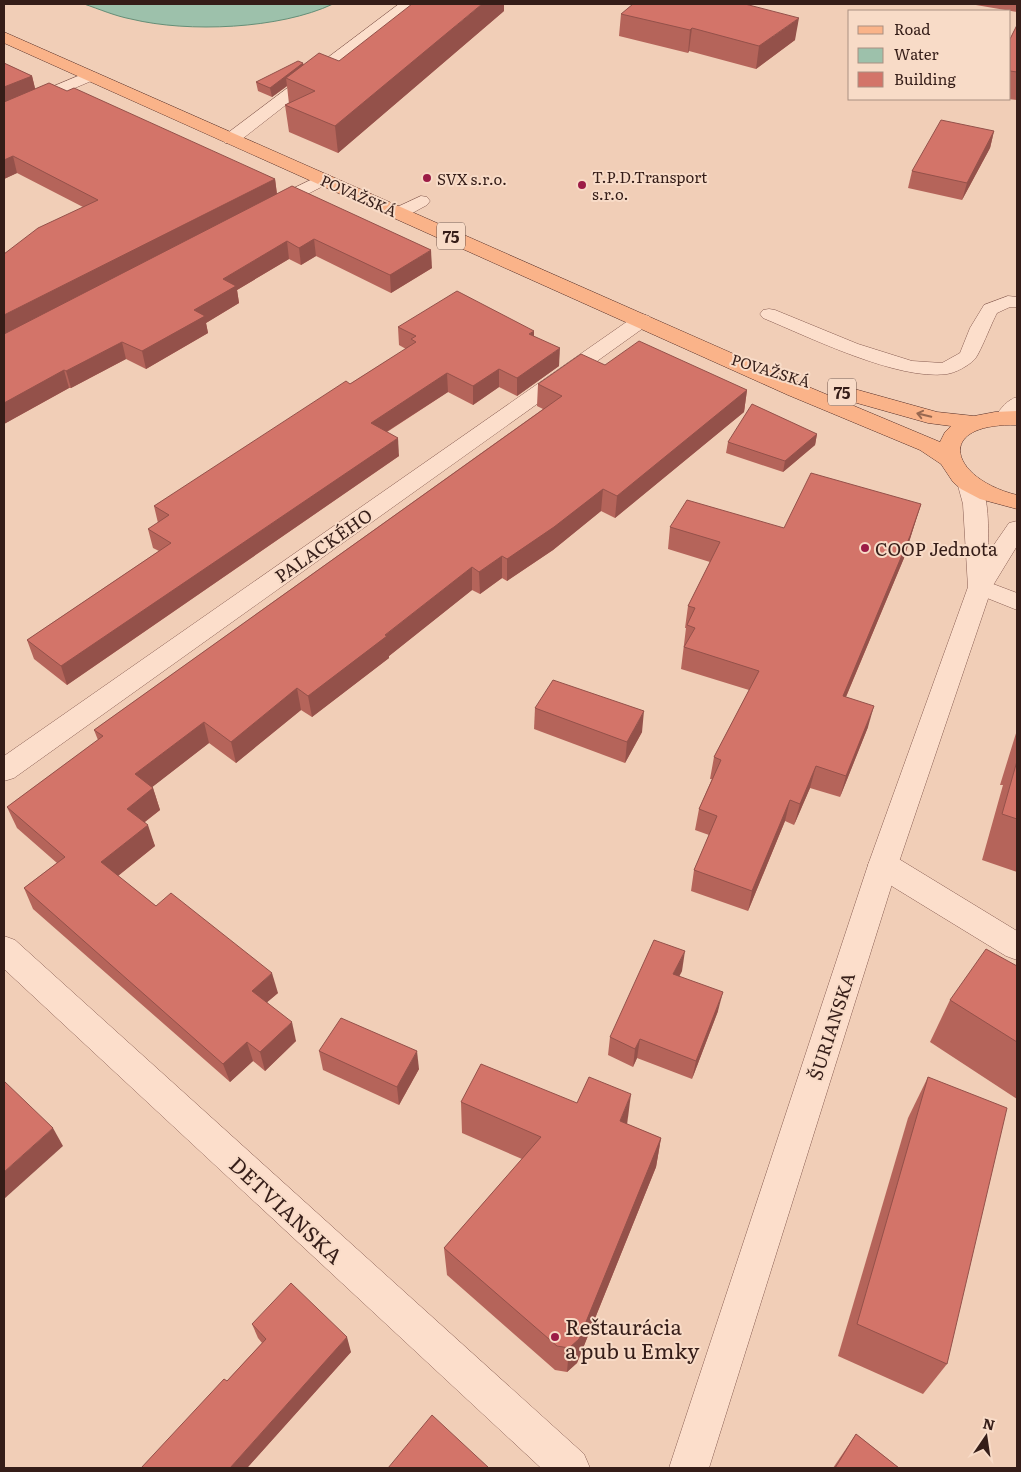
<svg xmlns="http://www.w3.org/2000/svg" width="1021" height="1472" viewBox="0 0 1021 1472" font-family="Literata,serif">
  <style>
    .water { fill: #9dc1ab; stroke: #658e77 }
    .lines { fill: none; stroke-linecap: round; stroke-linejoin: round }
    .service-casing { stroke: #885d52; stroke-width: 1 }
    .minor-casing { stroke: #885d52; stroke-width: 1 }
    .tertiary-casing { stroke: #885d52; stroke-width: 1 }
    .primary-casing { stroke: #552e27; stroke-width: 1 }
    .service { fill: #fcdecb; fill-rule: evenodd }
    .minor { fill: #fcdecb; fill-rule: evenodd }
    .tertiary { fill: #fcdecb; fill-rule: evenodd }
    .primary { fill: #fab389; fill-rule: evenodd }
    .wall { fill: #b5645a }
    .shaded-wall { fill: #94514a }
    .building { fill: #d37469; stroke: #94514a }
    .oneway { stroke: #986850 }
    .poi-dot { fill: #9c1c46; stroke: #f8dbc7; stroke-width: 2 }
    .labels { text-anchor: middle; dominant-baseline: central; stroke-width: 4; stroke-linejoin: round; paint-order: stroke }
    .far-poi-label { font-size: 15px; fill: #351d18; stroke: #f8dbc7; text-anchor: start }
    .far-street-label { font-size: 15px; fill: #351d18; stroke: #f8dbc7 }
    .shield { fill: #f8dbc7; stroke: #70564c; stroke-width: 1 }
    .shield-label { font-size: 16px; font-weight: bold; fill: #351d18 }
    .street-label { font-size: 18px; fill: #351d18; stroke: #f8dbc7 }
    .poi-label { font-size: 18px; fill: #351d18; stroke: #f8dbc7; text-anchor: start }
    .near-street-label { font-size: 21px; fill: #351d18; stroke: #f8dbc7 }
    .near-poi-label { font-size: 21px; fill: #351d18; stroke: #f8dbc7; text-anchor: start }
  </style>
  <rect width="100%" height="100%" fill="#f1ceb7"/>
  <!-- water -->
  <path class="water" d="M 84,4 L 333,4 C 280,29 188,33 131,19 C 115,16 99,9 84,4 Z"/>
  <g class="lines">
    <defs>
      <g id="service">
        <path d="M 1008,296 L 1017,297 L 1017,307 L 1010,307 L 997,313 C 992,322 979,356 974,360 C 968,366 955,373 947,374 C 898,381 809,337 763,318 L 760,314 L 763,310 L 769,309 L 775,310 L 858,344 L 912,361 L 942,363 L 960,353 L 970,328 L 984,305 Z"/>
        <path d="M 980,579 L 1017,593 L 1017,610 L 972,592 L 969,587 L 972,582 Z"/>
      </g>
      <g id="minor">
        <path d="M 399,4 L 415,4 L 237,143 L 225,143 L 222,139 L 225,135 Z"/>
        <path d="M 90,71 L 96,73 L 98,76 L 96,79 L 4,118 L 4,107 Z"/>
        <path d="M 323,174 L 329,175 L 332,179 L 329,183 L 275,211 L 269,212 L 263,211 L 260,207 L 263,203 Z"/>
        <path d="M 421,196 L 427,197 L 430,201 L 427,205 L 405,217 L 399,219 L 393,217 L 390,213 L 393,209 Z"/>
        <path d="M 642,314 L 649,316 L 652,320 L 649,324 L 14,778 L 4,781 L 4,756 L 635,316 Z"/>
        <path d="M 883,853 L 894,856 L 1017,931 L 1017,960 L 1006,956 L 872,874 L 868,865 L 872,856 Z"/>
        <path d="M 4,936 L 15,940 L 584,1454 L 590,1468 L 541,1468 L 4,969 Z"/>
      </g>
      <g id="tertiary">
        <path d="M 1017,397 L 1017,417 C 1012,424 1006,424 998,422 L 995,417 C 1001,408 1007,400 1017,397 Z"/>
        <path d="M 969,475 L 977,477 C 991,498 987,528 989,552 L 1009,523 L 1017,521 L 1017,546 L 992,587 L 898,865 L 709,1468 L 669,1468 L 868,865 L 968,587 L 963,504 L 957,482 L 961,477 Z"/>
      </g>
      <path id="primary" d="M 4,32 L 804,385 L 940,442 L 945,432 L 951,426 L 928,423 L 832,396 L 829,391 L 832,386 L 840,385 L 937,412 L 974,416 L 995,412 L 1017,411 L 1017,425 C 932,423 951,479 1017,495 L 1017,509 L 980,499 L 961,489 L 953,482 L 941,464 L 920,450 L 788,395 L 4,43 Z"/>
    </defs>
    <!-- service casing -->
    <use href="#service" class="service-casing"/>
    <!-- minor casing -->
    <use href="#minor" class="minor-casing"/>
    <!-- tertiary casing -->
    <use href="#tertiary" class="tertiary-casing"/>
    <!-- primary casing -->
    <use href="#primary" class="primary-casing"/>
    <!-- service -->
    <use href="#service" class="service"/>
    <!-- minor -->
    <use href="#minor" class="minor"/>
    <!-- tertiary -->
    <use href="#tertiary" class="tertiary"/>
    <!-- primary -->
    <use href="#primary" class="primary"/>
  </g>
  <!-- wall -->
  <g class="wall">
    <path d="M 970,4 L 1017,4 L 1017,12 Z"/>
    <path d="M 504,11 L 338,153 L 289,132 L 285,105 L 289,104 L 287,86 L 272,97 L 258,91 L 256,82 L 303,63 L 304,65 L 339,61 Z"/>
    <path d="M 621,14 L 795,40 L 756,69 L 689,51 L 688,53 L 619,36 Z"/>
    <path d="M 1017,25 L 1017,100 L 1008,99 L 1010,99 L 1010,39 Z"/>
    <path d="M 4,63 L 32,76 L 35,89 L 275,179 L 277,194 L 432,268 L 391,293 L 316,256 L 301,265 L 289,259 L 237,290 L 239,303 L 206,323 L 208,333 L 146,369 L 126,359 L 71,388 L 69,388 L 4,424 L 4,254 L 83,207 L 17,173 L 4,179 Z"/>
    <path d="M 994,131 L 990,148 L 962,200 L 908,188 L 912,171 Z"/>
    <path d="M 398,327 L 534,337 L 559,366 L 517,396 L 499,387 L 473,405 L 448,392 L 387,432 L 399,456 L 67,685 L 34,659 L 27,640 L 159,551 L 153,548 L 148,529 L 158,523 L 154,506 L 406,349 L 399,345 Z"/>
    <path d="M 605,365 L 747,390 L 744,412 L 615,518 L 601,511 L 553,550 L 507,581 L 502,578 L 480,594 L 472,590 L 389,656 L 389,658 L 312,717 L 301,710 L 236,763 L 209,743 L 152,787 L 153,788 L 160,810 L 145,822 L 155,846 L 118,876 L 156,906 L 278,993 L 267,1002 L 296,1041 L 265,1071 L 253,1061 L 230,1082 L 33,909 L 24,888 L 57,863 L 17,828 L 7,807 L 98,740 L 94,730 L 543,409 L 537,406 L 538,384 Z"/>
    <path d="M 817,434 L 815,445 L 783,472 L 726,453 L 728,442 Z"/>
    <path d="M 921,504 L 904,558 L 846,697 L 868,727 L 840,797 L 810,788 L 794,825 L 785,821 L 748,911 L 691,891 L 694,870 L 709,835 L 695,830 L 699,809 L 712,779 L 710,779 L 714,757 L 749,690 L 681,669 L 686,628 L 685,628 L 688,606 L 710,562 L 668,549 L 670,527 L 784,528 Z"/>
    <path d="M 535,708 L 642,732 L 625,763 L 534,729 Z"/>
    <path d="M 1017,730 L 1017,872 L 982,860 L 1003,785 L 1000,785 Z"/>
    <path d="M 1017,966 L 1017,1099 L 930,1042 L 950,1000 Z"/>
    <path d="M 682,971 L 679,976 L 718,1011 L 692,1079 L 637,1058 L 633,1067 L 608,1055 L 610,1037 Z"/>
    <path d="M 319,1051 L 419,1069 L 399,1105 L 323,1070 Z"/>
    <path d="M 928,1077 L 947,1364 L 923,1394 L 838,1356 L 908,1118 Z"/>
    <path d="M 461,1102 L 627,1124 L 661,1138 L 656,1167 L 577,1363 L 567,1372 L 555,1370 L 447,1275 L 444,1248 L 522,1159 L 462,1133 Z"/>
    <path d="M 252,1324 L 351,1352 L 247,1468 L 141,1468 L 227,1381 L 262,1343 L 258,1338 Z"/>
    <path d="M 856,1434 L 899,1468 L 833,1468 Z"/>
  </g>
  <!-- shaded-wall -->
  <g class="shaded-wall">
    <path d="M 482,4 L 504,4 L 504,11 L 338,153 L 335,126 Z"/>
    <path d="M 799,18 L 795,40 L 756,69 L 759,46 Z"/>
    <path d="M 692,28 L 689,51 L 688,53 L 690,30 Z"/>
    <path d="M 303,63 L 304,73 L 286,78 L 287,86 L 272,97 L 270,88 Z"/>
    <path d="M 32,76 L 36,92 L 4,105 L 4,87 Z"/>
    <path d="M 994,131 L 990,148 L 962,200 L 967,183 Z"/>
    <path d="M 13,156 L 17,173 L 4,179 L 4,160 Z"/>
    <path d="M 275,179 L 277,195 L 4,335 L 4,315 Z"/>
    <path d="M 314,239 L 316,256 L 301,265 L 299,248 Z"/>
    <path d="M 287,241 L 289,259 L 237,290 L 239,303 L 206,323 L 208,333 L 146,369 L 142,351 L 194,310 L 223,279 Z"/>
    <path d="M 431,250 L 432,268 L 391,293 L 390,275 Z"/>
    <path d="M 534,331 L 534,349 L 529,334 Z"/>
    <path d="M 122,342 L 126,359 L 71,388 L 66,371 Z"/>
    <path d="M 560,348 L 559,366 L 517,396 L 517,378 Z"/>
    <path d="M 499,369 L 499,387 L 473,405 L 473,386 Z"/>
    <path d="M 64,370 L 69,388 L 4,424 L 4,403 Z"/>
    <path d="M 447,373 L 448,392 L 372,441 L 371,423 Z"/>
    <path d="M 747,390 L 744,412 L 615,518 L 617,496 Z"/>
    <path d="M 817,434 L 815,445 L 783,472 L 785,461 Z"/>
    <path d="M 398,438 L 399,456 L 67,685 L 61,666 Z"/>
    <path d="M 603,489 L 601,511 L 553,550 L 507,581 L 507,559 Z"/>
    <path d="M 921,504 L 904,558 L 837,718 L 843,696 Z"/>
    <path d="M 502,556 L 502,578 L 480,594 L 479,572 Z"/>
    <path d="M 472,567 L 472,590 L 389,656 L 389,658 L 312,717 L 308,696 Z"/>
    <path d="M 297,688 L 301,710 L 236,763 L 231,742 Z"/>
    <path d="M 874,706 L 868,727 L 840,797 L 846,776 Z"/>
    <path d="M 644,711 L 642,732 L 625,763 L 627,742 Z"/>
    <path d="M 204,722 L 209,743 L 142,795 L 135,774 Z"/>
    <path d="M 816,766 L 810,788 L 794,825 L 800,804 Z"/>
    <path d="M 153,788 L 160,810 L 134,830 L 127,809 Z"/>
    <path d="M 790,800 L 785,821 L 748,911 L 752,891 Z"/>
    <path d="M 148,825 L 155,846 L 109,883 L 101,862 Z"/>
    <path d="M 685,951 L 682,971 L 670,994 L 673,974 Z"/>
    <path d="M 272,973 L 278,993 L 258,1010 L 252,991 Z"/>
    <path d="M 723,992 L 718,1011 L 692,1079 L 696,1061 Z"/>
    <path d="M 292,1022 L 296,1041 L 265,1071 L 260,1052 Z"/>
    <path d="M 640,1039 L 637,1058 L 633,1067 L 635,1049 Z"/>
    <path d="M 247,1042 L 253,1061 L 230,1082 L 223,1064 Z"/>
    <path d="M 417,1051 L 419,1069 L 399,1105 L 397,1087 Z"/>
    <path d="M 631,1094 L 627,1125 L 620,1121 Z"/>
    <path d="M 53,1128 L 63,1146 L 4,1199 L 4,1172 Z"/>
    <path d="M 661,1138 L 656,1167 L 577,1363 L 567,1372 L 569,1348 Z"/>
    <path d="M 347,1337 L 351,1352 L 247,1468 L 230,1468 Z"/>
  </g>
  <!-- building -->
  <g class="building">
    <path d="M 412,4 L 482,4 L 335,126 L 285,105 L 315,91 L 286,78 L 319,53 L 339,61 Z"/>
    <path d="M 633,4 L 745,4 L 799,18 L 759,46 L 692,28 L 690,30 L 621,14 Z"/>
    <path d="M 1017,25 L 1017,72 L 1010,71 L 1010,39 Z"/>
    <path d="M 298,61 L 303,63 L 270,88 L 256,82 Z"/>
    <path d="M 4,63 L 32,76 L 4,87 Z"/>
    <path d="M 49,83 L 67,91 L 74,88 L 275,179 L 4,315 L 4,254 L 38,228 L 98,200 L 13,156 L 4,160 L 4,102 Z"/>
    <path d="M 941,120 L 994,131 L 967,183 L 912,171 Z"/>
    <path d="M 292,186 L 431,250 L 390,275 L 314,239 L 299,248 L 287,241 L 223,279 L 236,286 L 194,310 L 205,316 L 142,351 L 122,342 L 66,371 L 64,370 L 4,403 L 4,334 L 6,333 Z"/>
    <path d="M 457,291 L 534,331 L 529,334 L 560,348 L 517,378 L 499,369 L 473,386 L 447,373 L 371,423 L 398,438 L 61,666 L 27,640 L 171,543 L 148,529 L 169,515 L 154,506 L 346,381 L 350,384 L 416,342 L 411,339 L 416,336 L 398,327 Z"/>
    <path d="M 639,341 L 747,390 L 617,496 L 603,489 L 554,527 L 507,559 L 502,556 L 479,572 L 472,567 L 385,635 L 387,636 L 308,696 L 297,688 L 231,742 L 204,722 L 135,774 L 153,788 L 127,809 L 148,825 L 101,862 L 156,906 L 171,893 L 272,973 L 252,991 L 292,1022 L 260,1052 L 247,1042 L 223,1064 L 24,888 L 65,857 L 7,807 L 103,736 L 94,730 L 562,396 L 538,384 L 581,354 L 605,365 Z"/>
    <path d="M 752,404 L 817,434 L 785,461 L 728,442 Z"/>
    <path d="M 811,473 L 921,504 L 910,536 L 843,696 L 874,706 L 846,776 L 816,766 L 800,804 L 790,800 L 752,891 L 694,870 L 717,816 L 699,809 L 721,760 L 714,757 L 759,671 L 684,647 L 695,628 L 687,625 L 695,608 L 688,606 L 720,542 L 670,527 L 687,500 L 784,528 Z"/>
    <path d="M 553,680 L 644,711 L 627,742 L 535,708 Z"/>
    <path d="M 1017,761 L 1017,819 L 1002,814 Z"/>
    <path d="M 654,940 L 685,951 L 673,974 L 723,992 L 696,1061 L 640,1039 L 635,1049 L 610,1037 Z"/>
    <path d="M 986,949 L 1017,966 L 1017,1042 L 950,1000 Z"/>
    <path d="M 341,1018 L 417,1051 L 397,1087 L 319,1051 Z"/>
    <path d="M 481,1064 L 577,1103 L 589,1077 L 631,1094 L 620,1121 L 661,1138 L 579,1339 L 569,1348 L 557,1346 L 444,1248 L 541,1137 L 461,1102 Z"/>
    <path d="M 928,1077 L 1007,1108 L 947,1364 L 857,1324 Z"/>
    <path d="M 4,1081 L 53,1128 L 4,1172 Z"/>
    <path d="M 291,1283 L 347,1337 L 230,1468 L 141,1468 L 224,1379 L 227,1381 L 266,1339 L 252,1324 Z"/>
    <path d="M 432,1415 L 489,1468 L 388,1468 Z"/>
    <path d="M 856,1434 L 899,1468 L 835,1468 Z"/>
  </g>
  <!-- one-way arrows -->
  <defs><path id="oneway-shaft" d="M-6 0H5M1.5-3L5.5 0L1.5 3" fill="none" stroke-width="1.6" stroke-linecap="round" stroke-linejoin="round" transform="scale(1.25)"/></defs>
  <use class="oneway" href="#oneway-shaft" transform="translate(924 415) rotate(-166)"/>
  <!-- markers -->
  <g class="poi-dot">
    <circle cx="427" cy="178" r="5"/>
    <circle cx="582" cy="185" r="5"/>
    <circle cx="865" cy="548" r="5"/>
    <circle cx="555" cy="1337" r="5"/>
  </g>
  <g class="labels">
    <!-- far-poi labels -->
    <g class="far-poi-label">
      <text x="592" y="176">T.P.D.Transport<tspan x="592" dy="17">s.r.o.</tspan></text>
      <text x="437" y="178">SVX s.r.o.</text>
    </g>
    <!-- far-street labels -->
    <g class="far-street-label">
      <text transform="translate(359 195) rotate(24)">POVAŽSKÁ</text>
      <text transform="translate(771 370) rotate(17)">POVAŽSKÁ</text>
    </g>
    <!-- shield labels -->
    <g class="shield">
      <rect x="437" y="222.5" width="28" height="27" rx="4"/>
      <rect x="828" y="378.5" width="28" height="27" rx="4"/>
    </g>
    <g class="shield-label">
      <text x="451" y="236">75</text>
      <text x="842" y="392">75</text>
    </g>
    <!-- street labels -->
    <g class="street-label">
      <text transform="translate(323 545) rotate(-35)">PALACKÉHO</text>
      <text transform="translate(831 1026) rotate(-72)">ŠURIANSKA</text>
    </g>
    <!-- poi labels -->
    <g class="poi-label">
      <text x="875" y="548">COOP Jednota</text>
    </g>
    <!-- near-street labels -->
    <g class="near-street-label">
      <text transform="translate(287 1209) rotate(43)">DETVIANSKA</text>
    </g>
    <!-- near-poi labels -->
    <g class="near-poi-label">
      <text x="565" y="1325">Reštaurácia<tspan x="565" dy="24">a pub u Emky</tspan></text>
    </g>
  </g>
  <!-- border -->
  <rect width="1021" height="1472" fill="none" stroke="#351d18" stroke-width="10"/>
  <!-- legend -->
  <rect x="848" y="10" width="162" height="90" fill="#f8dbc7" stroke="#aa8f81"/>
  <rect x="858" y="26" width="25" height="8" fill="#fab389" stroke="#aa8f81"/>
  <text x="894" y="35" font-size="15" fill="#351d18">Road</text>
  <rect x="858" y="48" width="25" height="15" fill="#9dc1ab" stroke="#aa8f81"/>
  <text x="894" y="60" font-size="15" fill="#351d18">Water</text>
  <rect x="858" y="72" width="25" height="15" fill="#d37469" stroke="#aa8f81"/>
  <text x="894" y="85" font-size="15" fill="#351d18">Building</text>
  <!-- north arrow -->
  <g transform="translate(986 1437) rotate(13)" stroke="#f8dbc7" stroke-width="4" paint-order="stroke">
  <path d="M0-4L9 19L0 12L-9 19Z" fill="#351d18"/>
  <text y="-8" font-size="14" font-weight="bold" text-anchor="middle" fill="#351d18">N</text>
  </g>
</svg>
